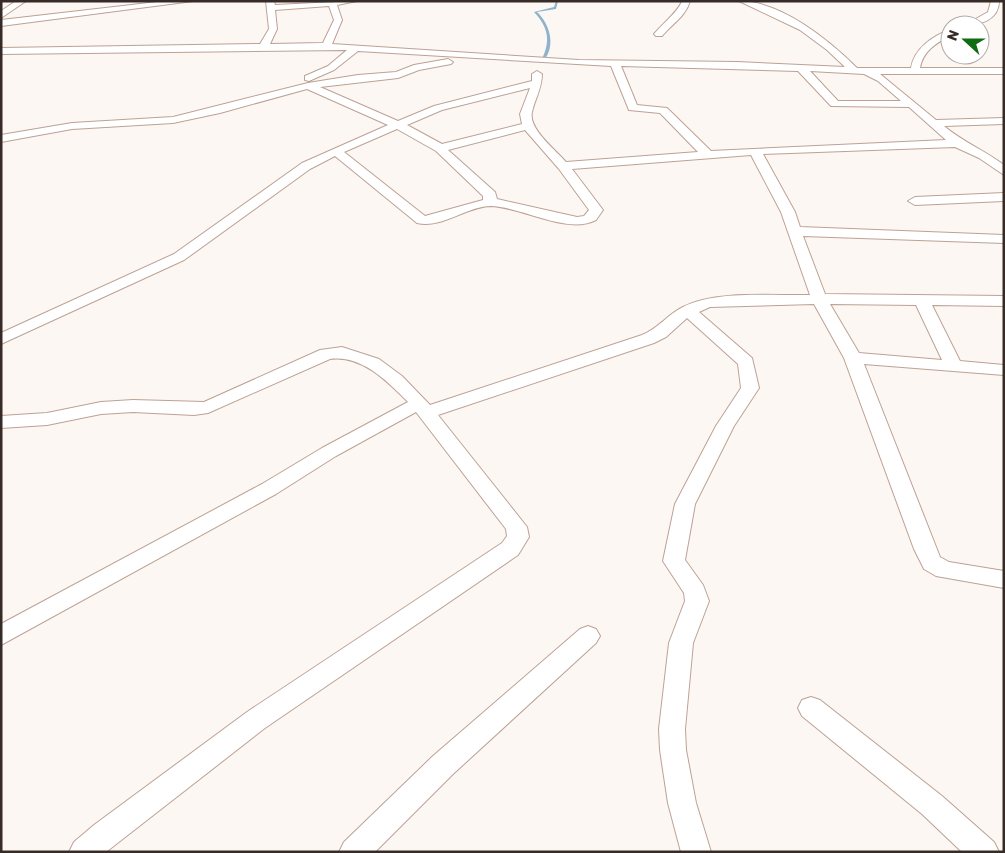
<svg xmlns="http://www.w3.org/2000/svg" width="1005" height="853" viewBox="0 0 1005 853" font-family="Rubik,sans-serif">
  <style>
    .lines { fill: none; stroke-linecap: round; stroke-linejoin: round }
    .stream { fill: #8db3ce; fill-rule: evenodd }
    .minor-casing { stroke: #bda194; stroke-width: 2 }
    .minor { fill: #fff; fill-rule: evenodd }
  </style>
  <rect width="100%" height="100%" fill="#fdf7f4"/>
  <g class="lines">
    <!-- stream -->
    <path class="stream" d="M 556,1 L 558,1 L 556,9 L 537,12 C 550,24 556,46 544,60 L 542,59 C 551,40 548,27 534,12 L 554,7 Z"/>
    <defs>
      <g id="minor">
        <path d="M 16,1 L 26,1 L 1,18 L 1,11 Z"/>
        <path d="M 166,1 L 193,1 L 1,26 L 1,20 Z"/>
        <path d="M 266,1 L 274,1 L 275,5 L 357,1 L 337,5 L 342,20 L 332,44 L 579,60 L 737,62 L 845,67 L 827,50 L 800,30 L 739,1 C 781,1 829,40 857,68 L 911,68 C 914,49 932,36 950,30 L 950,36 C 936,43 923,51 920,68 L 1004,68 L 1004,74 L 880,74 L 936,120 L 1004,118 L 1004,124 L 944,126 C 963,142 984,150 1004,165 L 1004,175 L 979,158 L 955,147 L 763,154 L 795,212 L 800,227 L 1004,235 L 1004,243 L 803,236 L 825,294 L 1004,296 L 1004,306 L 932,305 L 960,361 L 1004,365 L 1004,375 L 864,364 L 940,557 L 949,562 L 1004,571 L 1004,588 L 936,576 L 924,569 L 914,549 L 844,358 L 814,304 L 710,307 L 699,312 L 752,358 L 759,388 L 734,426 L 695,504 L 685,560 L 703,585 L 709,601 L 693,643 L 685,729 L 686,750 L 696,803 L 711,852 L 681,852 L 668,803 L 660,750 L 659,729 L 669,643 L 685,601 L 684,593 L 663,561 L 675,504 L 716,426 L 741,388 L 738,364 L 687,318 L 666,337 L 654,343 L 438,415 L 527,527 L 529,537 L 518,555 L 265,728 L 106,852 L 69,852 L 74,842 L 94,825 L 247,712 L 502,543 L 507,536 L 506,529 L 416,412 L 336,456 L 276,494 L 1,645 L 1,624 L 262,484 L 322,448 L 408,402 C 387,381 362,355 330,359 L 208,413 L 194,415 L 133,412 L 101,414 L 47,425 L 1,428 L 1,416 L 47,413 L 101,402 L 133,400 L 204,402 L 320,350 L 342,347 L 379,359 L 402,376 L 430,405 L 642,335 C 658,329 668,314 683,307 C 715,290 773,296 810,295 L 781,212 L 751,155 L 572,169 L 603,210 L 596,220 C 567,235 522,207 491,206 C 467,206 442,229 417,223 L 335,156 L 310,169 L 184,260 L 1,344 L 1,333 L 174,254 L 302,163 L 388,125 L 307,89 L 220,113 L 173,123 L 72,129 L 1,142 L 1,135 L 72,123 L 173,117 L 308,83 L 358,75 L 396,72 L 414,65 L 448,59 L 453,62 L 451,64 L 419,70 L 398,78 L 320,87 L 398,121 L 434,106 L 532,81 L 532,74 L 537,71 L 542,74 C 542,88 535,99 532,112 C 528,129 556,150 566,162 L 698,152 L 660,113 L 629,110 L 611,66 L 358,51 L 334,70 L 309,81 L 305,80 L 305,76 L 328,66 L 347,50 L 1,54 L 1,48 L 260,44 L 269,29 ZM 329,6 L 334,20 L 323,43 L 270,44 L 277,29 L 275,10 ZM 621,66 L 798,71 L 831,106 L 909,107 L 946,140 L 711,151 L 667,108 L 637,105 ZM 810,71 L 864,74 L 878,81 L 901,101 L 838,101 ZM 530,88 L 520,114 L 522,124 L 442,144 L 407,125 L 442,110 ZM 397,129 L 436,151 L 483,196 L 483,200 L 425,216 L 344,152 ZM 525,130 L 559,169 L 589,210 L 584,216 L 577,217 L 497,199 L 495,192 L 448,150 ZM 830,304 L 916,305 L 942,360 L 859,353 Z"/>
        <path d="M 682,1 L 690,1 C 686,16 672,24 662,36 L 656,36 L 654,34 C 663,23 678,12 682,1 Z"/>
        <path d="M 991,1 L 999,1 C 999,20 980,25 965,25 L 988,12 Z"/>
        <path d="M 1004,193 L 1004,201 L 915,205 L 908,201 L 915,197 Z"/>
        <path d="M 588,626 L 596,629 L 600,636 L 596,643 L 453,774 L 375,852 L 339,852 L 344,842 L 433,756 L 580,629 Z"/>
        <path d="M 811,697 L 820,700 L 942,796 L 994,842 L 999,852 L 962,852 L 922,814 L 802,716 L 798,708 L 802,700 Z"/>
      </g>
    </defs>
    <!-- minor casing -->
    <use href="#minor" class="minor-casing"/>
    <!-- minor -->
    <use href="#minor" class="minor"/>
  </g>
  <!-- border -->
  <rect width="1005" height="853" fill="none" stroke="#362b26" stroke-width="5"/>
  <!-- north arrow -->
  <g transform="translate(965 40) rotate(291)"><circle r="24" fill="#ffffff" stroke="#afaaa8"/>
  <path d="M0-4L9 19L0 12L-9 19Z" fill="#106b14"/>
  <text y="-8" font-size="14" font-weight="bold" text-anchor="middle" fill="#362b26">N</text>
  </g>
</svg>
